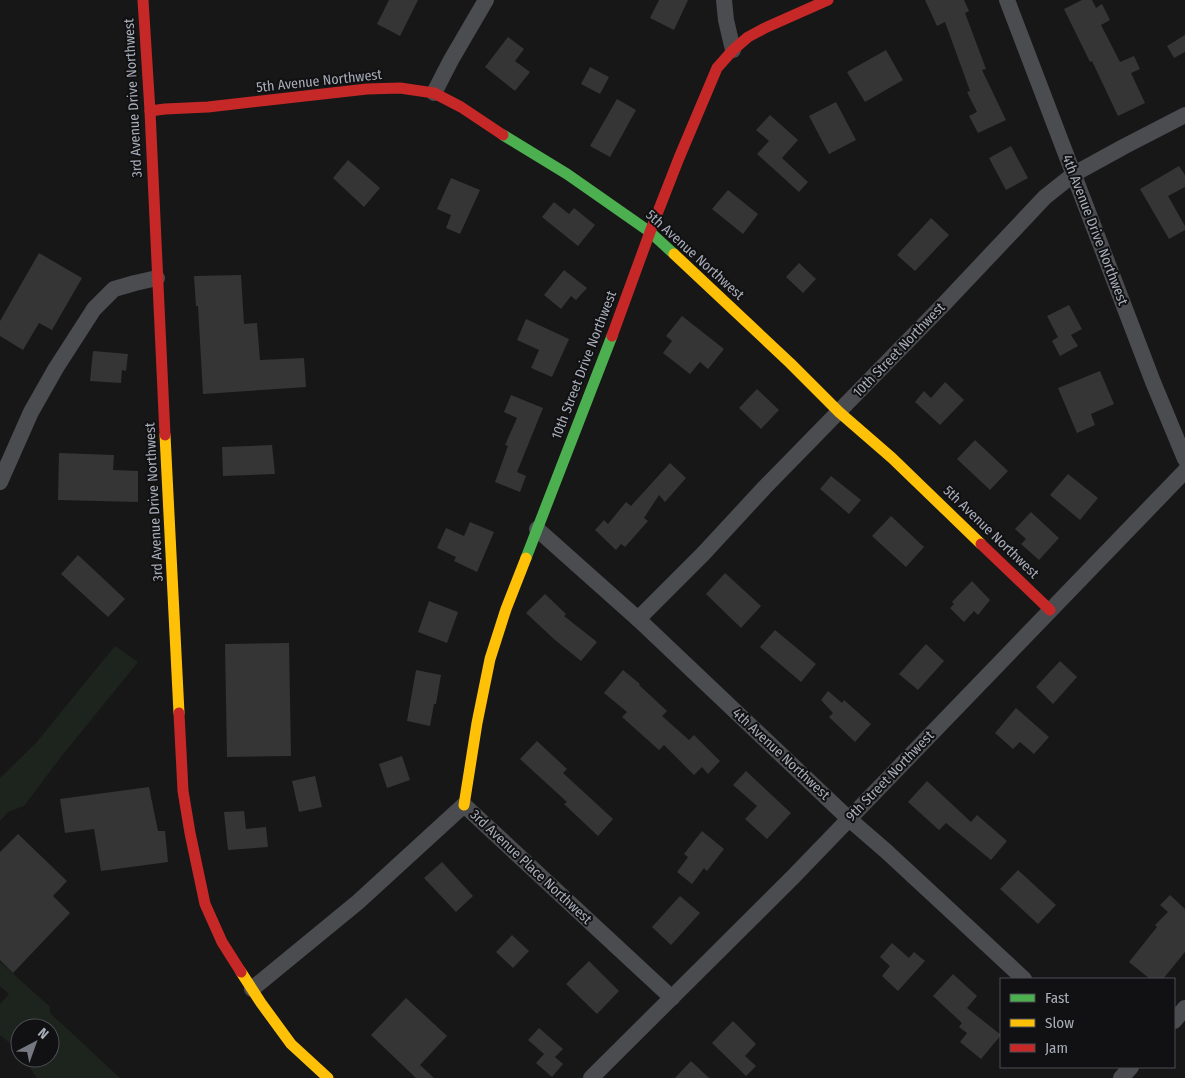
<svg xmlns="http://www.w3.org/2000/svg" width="1185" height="1078" viewBox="0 0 1185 1078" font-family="'Fira Sans Condensed',sans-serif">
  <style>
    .green { fill: #1d241e }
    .building { fill: #353536 }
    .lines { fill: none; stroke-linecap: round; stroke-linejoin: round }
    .street { stroke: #4b4c50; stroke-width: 16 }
    .fast { stroke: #4caf50; stroke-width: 11 }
    .slow { stroke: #ffc107; stroke-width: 11 }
    .jam { stroke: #c62828; stroke-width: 11 }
    .labels { text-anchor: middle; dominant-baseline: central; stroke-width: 4; stroke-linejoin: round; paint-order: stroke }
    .street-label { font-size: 14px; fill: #a8adb8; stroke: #111113 }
  </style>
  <rect width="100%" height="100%" fill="#171717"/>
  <!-- green -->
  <g class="green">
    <path d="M 115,646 L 138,662 L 60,758 L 24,806 L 8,812 L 0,821 L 0,778 L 36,743 Z"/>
    <path d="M 0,962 L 50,1007 L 50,1013 L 120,1078 L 37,1078 L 23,1058 L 50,1058 L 50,1028 L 20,1028 L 20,1054 L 10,1043 L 0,1035 L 0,1004 L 9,994 L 0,986 Z"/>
  </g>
  <!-- building -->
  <g class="building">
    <path d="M 389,0 L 418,0 L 400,36 L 377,24 Z"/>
    <path d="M 659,0 L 688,0 L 674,30 L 650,18 Z"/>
    <path d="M 925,0 L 964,0 L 969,11 L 965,13 L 986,69 L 982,70 L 1006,120 L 978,133 L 969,116 L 977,112 L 967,92 L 970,91 L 945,22 L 937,26 Z"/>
    <path d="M 1082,0 L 1092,0 L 1096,8 L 1102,4 L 1110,20 L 1101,25 L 1120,62 L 1134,56 L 1140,69 L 1131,73 L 1145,103 L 1118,116 L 1092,61 L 1090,62 L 1064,9 Z"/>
    <path d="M 1185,35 L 1185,52 L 1174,58 L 1167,46 Z"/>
    <path d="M 508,37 L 524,49 L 515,61 L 530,72 L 515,91 L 485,67 Z"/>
    <path d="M 886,50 L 903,80 L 865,102 L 847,72 Z"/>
    <path d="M 590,67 L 609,77 L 600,94 L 581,84 Z"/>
    <path d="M 617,99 L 636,110 L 610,157 L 590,146 Z"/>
    <path d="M 836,102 L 856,140 L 829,154 L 809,116 Z"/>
    <path d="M 770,115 L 798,140 L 782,158 L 808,182 L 799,192 L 757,154 L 769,141 L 756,130 Z"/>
    <path d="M 1011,146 L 1028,178 L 1006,190 L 989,158 Z"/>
    <path d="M 348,160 L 380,188 L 364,207 L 333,178 Z"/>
    <path d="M 1179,166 L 1185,175 L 1185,187 L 1168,196 L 1185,226 L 1185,230 L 1169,239 L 1140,189 Z"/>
    <path d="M 451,178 L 480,190 L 460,234 L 446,228 L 451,215 L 437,209 Z"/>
    <path d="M 728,190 L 758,214 L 743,234 L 712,209 Z"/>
    <path d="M 554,202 L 569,214 L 574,208 L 595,225 L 578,246 L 542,217 Z"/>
    <path d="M 931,218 L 949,235 L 915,271 L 897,255 Z"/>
    <path d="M 39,253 L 82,278 L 52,330 L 39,323 L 23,350 L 0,336 L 0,321 Z"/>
    <path d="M 799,263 L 816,279 L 803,293 L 786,277 Z"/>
    <path d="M 564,270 L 587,288 L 576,300 L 571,296 L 561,309 L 544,295 Z"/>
    <path d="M 241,275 L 244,324 L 257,323 L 260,360 L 304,358 L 306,387 L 203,394 L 198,306 L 196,306 L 194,276 Z"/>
    <path d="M 1069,305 L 1082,329 L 1071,335 L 1078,346 L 1060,356 L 1052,341 L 1058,337 L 1047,316 Z"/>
    <path d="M 682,316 L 724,349 L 708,369 L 700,362 L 690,374 L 663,353 L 672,341 L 666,336 Z"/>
    <path d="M 526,319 L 569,339 L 552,377 L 531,368 L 539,350 L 517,340 Z"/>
    <path d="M 93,351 L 128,354 L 126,371 L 122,370 L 121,383 L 90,381 Z"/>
    <path d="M 1100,371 L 1114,404 L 1091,414 L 1095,425 L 1077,433 L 1058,388 Z"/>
    <path d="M 945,382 L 964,400 L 940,425 L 915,402 L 924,391 L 931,398 Z"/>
    <path d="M 757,389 L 779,410 L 761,429 L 739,408 Z"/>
    <path d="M 511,395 L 543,408 L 517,472 L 526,476 L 520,492 L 495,482 L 508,446 L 505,445 L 517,418 L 504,412 Z"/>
    <path d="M 975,440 L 1008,471 L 990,490 L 957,459 Z"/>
    <path d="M 272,445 L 275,474 L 223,476 L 222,447 Z"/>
    <path d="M 59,453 L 114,455 L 113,470 L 138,471 L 138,502 L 58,500 Z"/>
    <path d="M 670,463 L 686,478 L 665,502 L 659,495 L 644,518 L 648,521 L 625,547 L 621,544 L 616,550 L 595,530 L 604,520 L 608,524 L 626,502 L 631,506 Z"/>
    <path d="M 1068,474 L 1098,498 L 1080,520 L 1050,495 Z"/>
    <path d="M 831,476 L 861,500 L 849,514 L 820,489 Z"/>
    <path d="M 1031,512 L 1059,538 L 1039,560 L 1021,544 L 1026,539 L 1015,529 Z"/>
    <path d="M 891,516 L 924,547 L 906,567 L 872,536 Z"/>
    <path d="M 470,522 L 494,532 L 477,572 L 454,561 L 456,557 L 437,548 L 446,528 L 464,536 Z"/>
    <path d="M 78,555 L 125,599 L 108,617 L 61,574 Z"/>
    <path d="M 725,573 L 761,606 L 741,628 L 706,594 Z"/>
    <path d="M 972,581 L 990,600 L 978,615 L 974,611 L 964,622 L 950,608 L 954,604 L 952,602 Z"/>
    <path d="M 545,594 L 566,614 L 564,616 L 597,642 L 581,661 L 555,640 L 526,613 Z"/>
    <path d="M 429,601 L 458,612 L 447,643 L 418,632 Z"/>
    <path d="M 775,630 L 816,664 L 801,682 L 760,647 Z"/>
    <path d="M 289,643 L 291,756 L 227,757 L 225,644 Z"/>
    <path d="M 926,644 L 944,661 L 918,690 L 899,674 Z"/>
    <path d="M 1060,661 L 1077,677 L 1053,704 L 1036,687 Z"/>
    <path d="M 416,670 L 441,675 L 436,704 L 434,704 L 430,726 L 407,721 Z"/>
    <path d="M 623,670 L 640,684 L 639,685 L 667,711 L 662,716 L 689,740 L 694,735 L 720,761 L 708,774 L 702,767 L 694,775 L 664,745 L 659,750 L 622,717 L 627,712 L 604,693 Z"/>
    <path d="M 828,691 L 842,703 L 844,700 L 871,724 L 855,742 L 829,717 L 833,713 L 821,700 Z"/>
    <path d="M 1016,708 L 1049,737 L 1034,754 L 1020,742 L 1013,749 L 995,733 Z"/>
    <path d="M 537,741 L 567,769 L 563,773 L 613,819 L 598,836 L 564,804 L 567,802 L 520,759 Z"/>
    <path d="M 402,756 L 410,780 L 387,788 L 379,764 Z"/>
    <path d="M 746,771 L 791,813 L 767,839 L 745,819 L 757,806 L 733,785 Z"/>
    <path d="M 315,776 L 322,807 L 299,812 L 292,781 Z"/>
    <path d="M 927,781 L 971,822 L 977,815 L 1007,841 L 991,860 L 946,823 L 939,830 L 908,802 Z"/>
    <path d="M 149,787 L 158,831 L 165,831 L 168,862 L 101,871 L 94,829 L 65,833 L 60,799 Z"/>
    <path d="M 244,811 L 246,829 L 266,827 L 268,847 L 228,850 L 224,812 Z"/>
    <path d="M 702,831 L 724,849 L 707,871 L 704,868 L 692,884 L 677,872 L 688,857 L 684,854 Z"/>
    <path d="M 18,834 L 67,881 L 53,896 L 70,913 L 13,973 L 0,960 L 0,852 Z"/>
    <path d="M 442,862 L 473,896 L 456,912 L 424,878 Z"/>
    <path d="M 1018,870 L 1056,905 L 1038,924 L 1000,889 Z"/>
    <path d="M 1170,895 L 1185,909 L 1185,952 L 1163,979 L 1150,979 L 1129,962 L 1157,927 L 1155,925 L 1168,912 L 1160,905 Z"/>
    <path d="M 680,896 L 700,913 L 671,945 L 652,927 Z"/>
    <path d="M 512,935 L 529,951 L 513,968 L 496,952 Z"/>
    <path d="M 892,943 L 909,958 L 914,952 L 925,961 L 898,991 L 882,976 L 890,966 L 880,957 Z"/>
    <path d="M 589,961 L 619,991 L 597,1014 L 566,984 Z"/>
    <path d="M 953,974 L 977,996 L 967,1008 L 1001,1035 L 981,1059 L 960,1042 L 967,1033 L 959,1027 L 962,1023 L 933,996 Z"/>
    <path d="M 406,998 L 447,1036 L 420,1065 L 434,1078 L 416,1078 L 371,1035 Z"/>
    <path d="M 733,1021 L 756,1044 L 745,1056 L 756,1066 L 746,1076 L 712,1043 Z"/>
    <path d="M 539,1028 L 563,1049 L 555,1057 L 563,1064 L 552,1077 L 536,1063 L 544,1054 L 528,1040 Z"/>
    <path d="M 691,1061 L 709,1078 L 675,1078 Z"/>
  </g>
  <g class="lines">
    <!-- street -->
    <g class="street">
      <path d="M 724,0 L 726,20 L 733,50"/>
      <path d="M 1007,0 L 1153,382 L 1185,459"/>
      <path d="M 434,93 L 451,60 L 486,0"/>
      <path d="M 0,482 L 31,412 L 56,368 L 94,309 L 114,289 L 135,283 L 157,278"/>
      <path d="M 537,529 L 638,619 L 849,819 L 886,851 L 1024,979"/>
      <path d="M 638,619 L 703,554 L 765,487 L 944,304 L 1045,197 L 1074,174 L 1125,146 L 1185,115"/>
      <path d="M 252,989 L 358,902 L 464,805 L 672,998"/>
      <path d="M 1174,1021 L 1185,1008"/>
      <path d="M 591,1078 L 793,877 L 1185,471"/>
      <path d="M 1121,1078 L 1131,1067"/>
    </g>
    <!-- fast -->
    <g class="fast">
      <path d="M 503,135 L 567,174 L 650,232 L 674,254"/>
      <path d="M 526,558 L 612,336"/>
    </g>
    <!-- slow -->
    <g class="slow">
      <path d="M 674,254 L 790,363 L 839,412 L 892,458 L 981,544"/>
      <path d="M 165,435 L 179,713"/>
      <path d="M 464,805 L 477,723 L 490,659 L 506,609 L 526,558"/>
      <path d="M 241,972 L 261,1003 L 291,1044 L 328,1078"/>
    </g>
    <!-- jam -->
    <g class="jam">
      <path d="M 143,0 L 150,111 L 165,435"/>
      <path d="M 150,111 L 165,109 L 208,107 L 367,89 L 400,88 L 434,93 L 461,107 L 503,135"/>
      <path d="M 612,336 L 650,232 L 679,158 L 717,68 L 733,50 L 748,37 L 767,27 L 828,0"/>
      <path d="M 981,544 L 1050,610"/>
      <path d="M 179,713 L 183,791 L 190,833 L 205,904 L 222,942 L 241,972"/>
    </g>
  </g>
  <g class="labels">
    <!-- street labels -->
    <g class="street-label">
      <text transform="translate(319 81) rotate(-6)">5th Avenue Northwest</text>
      <text transform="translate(133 98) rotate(-93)">3rd Avenue Drive Northwest</text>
      <text transform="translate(1095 230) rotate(69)">4th Avenue Drive Northwest</text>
      <text transform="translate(695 255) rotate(42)">5th Avenue Northwest</text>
      <text transform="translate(899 350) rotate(-46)">10th Street Northwest</text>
      <text transform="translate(584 365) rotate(-69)">10th Street Drive Northwest</text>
      <text transform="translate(154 502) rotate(-93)">3rd Avenue Drive Northwest</text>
      <text transform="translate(991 532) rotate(44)">5th Avenue Northwest</text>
      <text transform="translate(781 754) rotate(43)">4th Avenue Northwest</text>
      <text transform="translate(890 776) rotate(-46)">9th Street Northwest</text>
      <text transform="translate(531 867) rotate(43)">3rd Avenue Place Northwest</text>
    </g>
  </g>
  <!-- legend -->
  <rect x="1000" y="978" width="175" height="90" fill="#111113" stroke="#4d4f55"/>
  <rect x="1010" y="994" width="25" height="8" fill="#4caf50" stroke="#4d4f55"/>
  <text x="1045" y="1003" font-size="15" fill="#a8adb8">Fast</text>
  <rect x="1010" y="1019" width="25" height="8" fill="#ffc107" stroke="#4d4f55"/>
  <text x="1045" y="1028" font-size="15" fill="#a8adb8">Slow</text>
  <rect x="1010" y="1044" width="25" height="8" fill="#c62828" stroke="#4d4f55"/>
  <text x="1045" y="1053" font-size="15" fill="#a8adb8">Jam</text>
  <!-- north arrow -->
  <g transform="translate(35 1043) rotate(41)"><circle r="24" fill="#111113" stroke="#4d4f55"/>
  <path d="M0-4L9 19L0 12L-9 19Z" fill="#757880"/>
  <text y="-8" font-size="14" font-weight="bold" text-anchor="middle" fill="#a8adb8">N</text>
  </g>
</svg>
